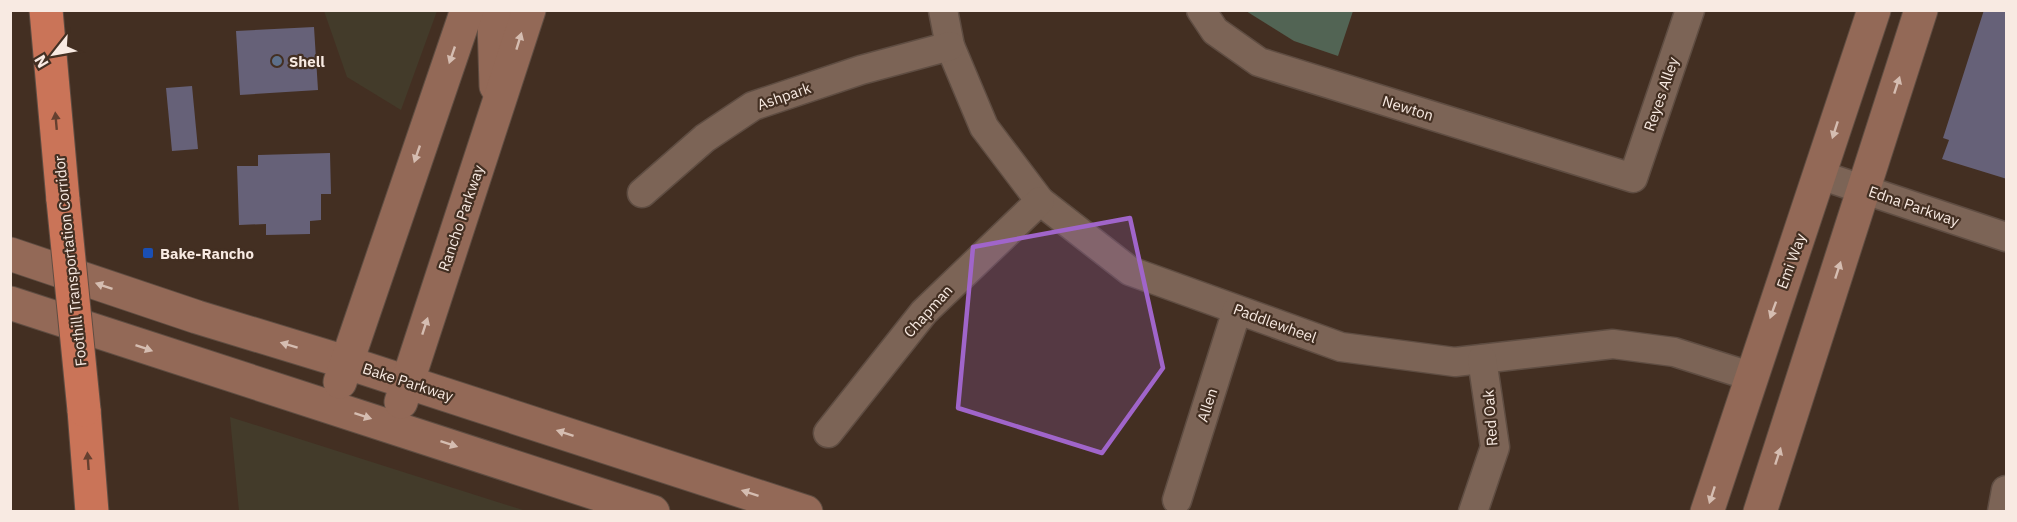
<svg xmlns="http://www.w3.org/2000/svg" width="2017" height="522" viewBox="0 0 2017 522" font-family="'IBM Plex Sans',sans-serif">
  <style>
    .commercial { fill: #433b2a }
    .green { fill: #526454 }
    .building { fill: #666178 }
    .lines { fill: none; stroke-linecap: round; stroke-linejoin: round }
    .street-casing { stroke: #5f4d42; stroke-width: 31 }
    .secondary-casing { stroke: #5f4d42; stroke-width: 35 }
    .highway-casing { stroke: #5f4d42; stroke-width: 35 }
    .street { stroke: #7c6456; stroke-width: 28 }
    .secondary { stroke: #936957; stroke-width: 33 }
    .highway { stroke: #ca7458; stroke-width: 33 }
    .highway-bridge-casing { stroke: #5f4d42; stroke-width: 35; stroke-linecap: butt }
    .highway-bridge { stroke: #ca7458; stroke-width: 33 }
    .oneway { fill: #d5bdb1 }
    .oneway2 { fill: #654030 }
    .marked { fill: #a065ca; fill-opacity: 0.2; stroke: #a065ca; stroke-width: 4.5; stroke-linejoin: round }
    .service-dot { fill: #5c6f8a; stroke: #432f22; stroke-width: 2 }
    .transit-dot { fill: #1a4fb4; stroke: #432f22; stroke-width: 2 }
    .labels { text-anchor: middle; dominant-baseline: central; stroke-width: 4.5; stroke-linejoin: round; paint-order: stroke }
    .poi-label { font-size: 15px; font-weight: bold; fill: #f8eae2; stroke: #432f22; text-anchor: start }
    .street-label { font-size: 15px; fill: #f8eae2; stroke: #432f22 }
  </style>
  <rect width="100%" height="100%" fill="#432f22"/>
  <!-- commercial -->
  <g class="commercial">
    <path d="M 324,11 L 437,11 L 401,110 L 347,77 Z"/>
    <path d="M 230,417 L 526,511 L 239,511 Z"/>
  </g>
  <!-- green -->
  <path class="green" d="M 1246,11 L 1353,11 L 1338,56 L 1294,41 Z"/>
  <!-- building -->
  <g class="building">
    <path d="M 1984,10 L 2007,10 L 2007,179 L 1942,159 L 1949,140 L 1943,138 Z"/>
    <path d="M 314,27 L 318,90 L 240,95 L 236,31 Z"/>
    <path d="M 192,86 L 198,149 L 172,151 L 166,88 Z"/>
    <path d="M 330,153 L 331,194 L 321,194 L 321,220 L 310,221 L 310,234 L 266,235 L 266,224 L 239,225 L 237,166 L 258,166 L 258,155 Z"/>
  </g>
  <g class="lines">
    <defs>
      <g id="street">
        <path d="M 943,10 L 950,46 L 984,127 L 1040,201 L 1130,271 L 1341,347 L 1455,362 L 1613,344 L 1674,352 L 1750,376"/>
        <path d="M 1201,10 L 1215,31 L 1259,62 L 1633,178 L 1690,10"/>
        <path d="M 1820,175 L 2006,237"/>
        <path d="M 642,193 L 705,138 L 753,106 L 861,70 L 950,46"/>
        <path d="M 828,433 L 924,312 L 1040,201"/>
        <path d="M 1177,500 L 1237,310"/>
        <path d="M 1473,512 L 1495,447 L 1482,359"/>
        <path d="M 2002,512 L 2006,490"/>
      </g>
      <g id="secondary">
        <path d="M 496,86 L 494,21 L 498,10"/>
        <path d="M 10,254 L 197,317 L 345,362 L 806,512"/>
        <path d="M 10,303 L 653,512"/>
        <path d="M 340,382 L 467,10"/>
        <path d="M 401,402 L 529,10"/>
        <path d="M 1707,512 L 1874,10"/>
        <path d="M 1760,512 L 1921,10"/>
      </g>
      <g id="highway">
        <path d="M 46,10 L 63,200"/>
        <path d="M 84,410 L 92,512"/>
      </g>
    </defs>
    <!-- street casing -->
    <use href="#street" class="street-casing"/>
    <!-- secondary casing -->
    <use href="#secondary" class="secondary-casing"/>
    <!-- highway casing -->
    <use href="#highway" class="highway-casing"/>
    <!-- street -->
    <use href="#street" class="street"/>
    <!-- secondary -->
    <use href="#secondary" class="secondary"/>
    <!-- highway -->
    <use href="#highway" class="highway"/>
    <defs>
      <path id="highway-bridge" d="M 63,200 L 84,410"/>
    </defs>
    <!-- highway-bridge casing -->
    <use href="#highway-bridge" class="highway-bridge-casing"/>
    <!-- highway-bridge -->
    <use href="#highway-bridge" class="highway-bridge"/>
  </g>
  <!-- one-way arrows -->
  <defs><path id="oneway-solid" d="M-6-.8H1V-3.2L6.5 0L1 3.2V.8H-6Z" transform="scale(1.5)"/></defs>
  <g class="oneway">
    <use href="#oneway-solid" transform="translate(519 41) rotate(-73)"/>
    <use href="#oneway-solid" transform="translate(452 55) rotate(109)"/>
    <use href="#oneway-solid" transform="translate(1897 85) rotate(-72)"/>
    <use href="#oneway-solid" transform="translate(1835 130) rotate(108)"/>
    <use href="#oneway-solid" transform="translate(417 154) rotate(109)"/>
    <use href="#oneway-solid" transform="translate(1838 270) rotate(-72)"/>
    <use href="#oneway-solid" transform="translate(104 286) rotate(-161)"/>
    <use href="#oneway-solid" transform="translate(1773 310) rotate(110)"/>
    <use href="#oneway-solid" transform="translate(425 326) rotate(-72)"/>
    <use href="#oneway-solid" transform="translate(289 345) rotate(-163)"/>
    <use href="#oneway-solid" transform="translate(144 348) rotate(19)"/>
    <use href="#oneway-solid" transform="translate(363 416) rotate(18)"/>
    <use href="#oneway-solid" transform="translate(565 433) rotate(-162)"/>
    <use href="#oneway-solid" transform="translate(449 444) rotate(18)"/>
    <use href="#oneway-solid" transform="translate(1778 456) rotate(-72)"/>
    <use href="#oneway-solid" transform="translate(750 493) rotate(-162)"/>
    <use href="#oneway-solid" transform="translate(1712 495) rotate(108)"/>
  </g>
  <g class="oneway2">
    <use href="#oneway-solid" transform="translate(56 121) rotate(-95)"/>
    <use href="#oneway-solid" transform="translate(88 461) rotate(-94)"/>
  </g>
  <!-- marked area -->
  <path class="marked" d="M 1130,218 L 1163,368 L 1102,453 L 958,408 L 973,247 Z"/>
  <!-- markers -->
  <circle class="service-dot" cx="277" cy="61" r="6"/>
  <rect class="transit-dot" x="142" y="247" width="12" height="12" rx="3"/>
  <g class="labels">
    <!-- poi labels -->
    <g class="poi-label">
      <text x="289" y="61">Shell</text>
      <text x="160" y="253">Bake-Rancho</text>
    </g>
    <!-- street labels -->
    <g class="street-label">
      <text transform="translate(1661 94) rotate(-71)">Reyes Alley</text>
      <text transform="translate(784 96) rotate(-19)">Ashpark</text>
      <text transform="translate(1408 108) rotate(17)">Newton</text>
      <text transform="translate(1914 206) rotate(19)">Edna Parkway</text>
      <text transform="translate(461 218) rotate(-71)">Rancho Parkway</text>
      <text transform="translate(70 261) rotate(-96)">Foothill Transportation Corridor</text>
      <text transform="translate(1791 261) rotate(-70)">Emi Way</text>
      <text transform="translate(928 311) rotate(-48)">Chapman</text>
      <text transform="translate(1275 323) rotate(20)">Paddlewheel</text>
      <text transform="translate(408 382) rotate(18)">Bake Parkway</text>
      <text transform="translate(1207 405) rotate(-72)">Allen</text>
      <text transform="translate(1490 418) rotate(-94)">Red Oak</text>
    </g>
  </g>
  <!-- border -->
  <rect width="2017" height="522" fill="none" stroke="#f8eae2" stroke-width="24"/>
  <!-- north arrow -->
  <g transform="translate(54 54) rotate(239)" stroke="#432f22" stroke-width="4.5" paint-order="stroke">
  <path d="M0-4.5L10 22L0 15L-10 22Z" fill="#f8eae2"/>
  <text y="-9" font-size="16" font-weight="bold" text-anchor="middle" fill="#f8eae2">N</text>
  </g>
</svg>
